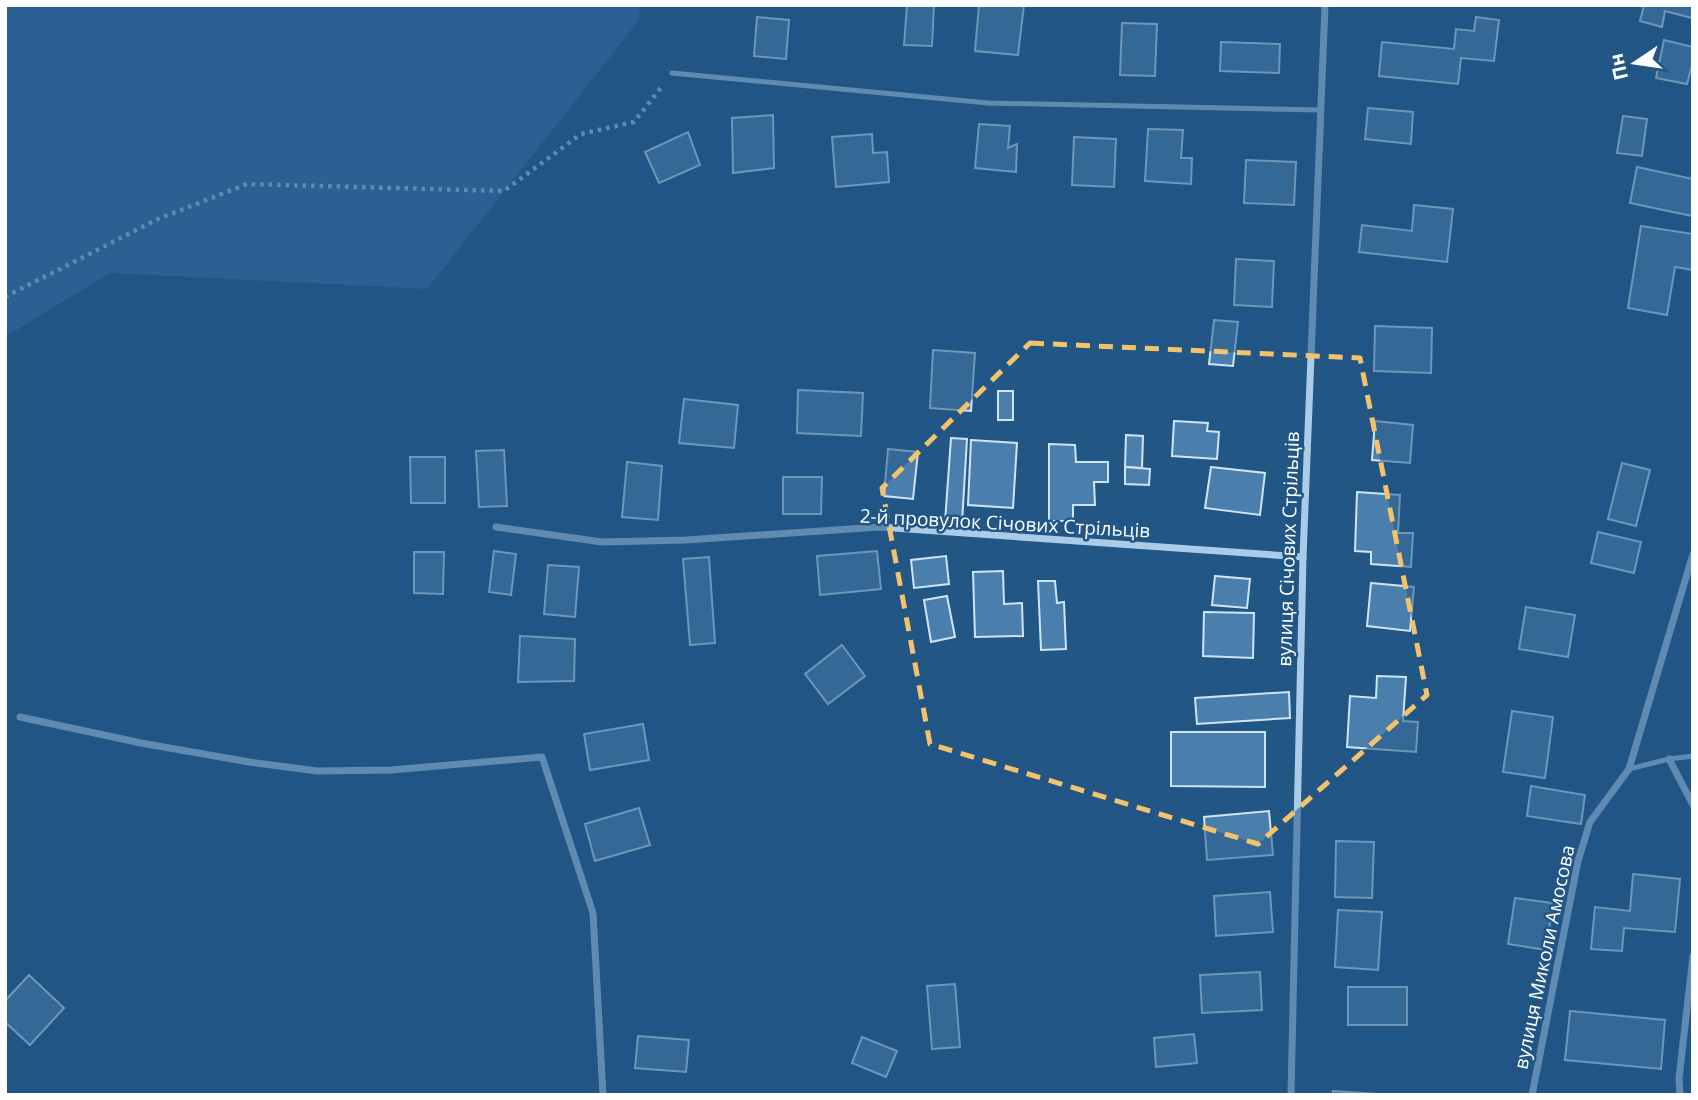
<svg xmlns="http://www.w3.org/2000/svg" width="1698" height="1100" viewBox="0 0 1698 1100" font-family="'Open Sans',sans-serif">
  <style>
    .green { fill: #356fa2 }
    .building { fill: #4a7fad; stroke: #cfe4f7; stroke-width: 2 }
    .lines { fill: none; stroke-linecap: round; stroke-linejoin: round }
    .path { stroke: #aacce9; stroke-width: 4.5; stroke-dasharray: 3.5 5; stroke-linecap: butt }
    .service { stroke: #aacce9; stroke-width: 5 }
    .minor { stroke: #aacce9; stroke-width: 7 }
    .marked { fill: none; stroke: #f5c26c; stroke-width: 5; stroke-dasharray: 14 9; stroke-linejoin: round }
    .labels { text-anchor: middle; dominant-baseline: central; stroke-width: 5; stroke-linejoin: round; paint-order: stroke }
    .street-label { font-size: 19px; fill: #fff; stroke: #215685 }
  </style>
  <rect width="100%" height="100%" fill="#215685"/>
  <!-- green -->
  <path class="green" d="M 5,5 L 640,5 L 639,20 L 427,289 L 110,273 L 5,337 Z"/>
  <!-- building -->
  <g class="building">
    <path d="M 907,5 L 934,5 L 932,46 L 904,45 Z"/>
    <path d="M 979,5 L 1024,5 L 1018,55 L 975,51 Z"/>
    <path d="M 1644,5 L 1693,5 L 1693,16 L 1692,18 L 1665,11 L 1662,27 L 1640,21 Z"/>
    <path d="M 757,17 L 789,20 L 786,59 L 754,56 Z"/>
    <path d="M 1476,17 L 1499,20 L 1494,61 L 1461,58 L 1458,84 L 1379,76 L 1382,42 L 1454,49 L 1456,29 L 1474,31 Z"/>
    <path d="M 1122,23 L 1157,24 L 1155,76 L 1120,75 Z"/>
    <path d="M 1664,40 L 1693,47 L 1693,61 L 1687,84 L 1656,78 Z"/>
    <path d="M 1221,42 L 1280,44 L 1279,73 L 1220,71 Z"/>
    <path d="M 1368,108 L 1413,112 L 1411,144 L 1365,139 Z"/>
    <path d="M 773,115 L 774,168 L 733,173 L 732,118 Z"/>
    <path d="M 1623,116 L 1647,119 L 1642,156 L 1617,153 Z"/>
    <path d="M 979,124 L 1010,126 L 1008,148 L 1017,144 L 1016,172 L 975,168 Z"/>
    <path d="M 1148,129 L 1183,130 L 1181,158 L 1192,158 L 1191,184 L 1145,181 Z"/>
    <path d="M 688,132 L 700,165 L 659,183 L 645,152 Z"/>
    <path d="M 872,134 L 873,153 L 887,152 L 889,182 L 836,187 L 832,137 Z"/>
    <path d="M 1074,137 L 1116,139 L 1114,187 L 1072,185 Z"/>
    <path d="M 1246,160 L 1296,162 L 1294,205 L 1244,203 Z"/>
    <path d="M 1637,167 L 1693,179 L 1692,216 L 1630,203 Z"/>
    <path d="M 1414,205 L 1453,209 L 1447,262 L 1359,252 L 1362,225 L 1412,231 Z"/>
    <path d="M 1641,226 L 1693,234 L 1693,270 L 1675,267 L 1667,315 L 1628,308 Z"/>
    <path d="M 1236,259 L 1274,261 L 1272,307 L 1234,305 Z"/>
    <path d="M 1214,320 L 1238,322 L 1233,366 L 1209,364 Z"/>
    <path d="M 1375,326 L 1432,328 L 1431,373 L 1374,371 Z"/>
    <path d="M 933,350 L 975,353 L 971,411 L 930,408 Z"/>
    <path d="M 798,390 L 863,393 L 861,436 L 797,433 Z"/>
    <rect x="998" y="391" width="15" height="29"/>
    <path d="M 684,399 L 738,405 L 734,448 L 679,443 Z"/>
    <path d="M 1174,421 L 1208,423 L 1207,431 L 1219,432 L 1217,459 L 1172,456 Z"/>
    <path d="M 1375,421 L 1413,425 L 1410,463 L 1372,460 Z"/>
    <path d="M 1126,435 L 1143,436 L 1142,468 L 1125,467 Z"/>
    <path d="M 951,438 L 967,439 L 962,523 L 945,522 Z"/>
    <path d="M 971,440 L 1017,443 L 1013,508 L 968,505 Z"/>
    <path d="M 1049,444 L 1075,445 L 1076,462 L 1108,462 L 1108,482 L 1094,482 L 1095,505 L 1073,505 L 1073,521 L 1049,521 Z"/>
    <path d="M 888,449 L 918,452 L 913,499 L 884,496 Z"/>
    <path d="M 504,450 L 507,506 L 479,507 L 476,451 Z"/>
    <path d="M 410,457 L 445,457 L 445,503 L 411,503 Z"/>
    <path d="M 627,462 L 662,466 L 658,520 L 622,517 Z"/>
    <path d="M 1622,463 L 1650,470 L 1636,526 L 1608,519 Z"/>
    <path d="M 1125,467 L 1150,469 L 1149,485 L 1125,484 Z"/>
    <path d="M 1211,467 L 1265,473 L 1260,515 L 1205,508 Z"/>
    <path d="M 783,477 L 822,477 L 821,514 L 783,514 Z"/>
    <path d="M 1357,492 L 1400,495 L 1398,533 L 1413,533 L 1411,567 L 1371,564 L 1371,552 L 1355,551 Z"/>
    <path d="M 1598,532 L 1641,542 L 1634,573 L 1591,563 Z"/>
    <path d="M 494,551 L 516,554 L 511,595 L 489,592 Z"/>
    <path d="M 877,551 L 881,589 L 820,595 L 817,556 Z"/>
    <path d="M 414,552 L 444,552 L 443,594 L 414,593 Z"/>
    <path d="M 946,556 L 949,584 L 914,588 L 911,560 Z"/>
    <path d="M 709,557 L 715,643 L 690,645 L 683,559 Z"/>
    <path d="M 548,565 L 579,567 L 575,617 L 544,614 Z"/>
    <path d="M 1003,571 L 1004,604 L 1022,603 L 1023,636 L 975,637 L 973,572 Z"/>
    <path d="M 1215,576 L 1250,579 L 1247,608 L 1212,605 Z"/>
    <path d="M 1038,581 L 1055,581 L 1057,603 L 1064,602 L 1066,649 L 1041,650 Z"/>
    <path d="M 1371,583 L 1414,587 L 1410,631 L 1367,626 Z"/>
    <path d="M 947,596 L 955,637 L 931,642 L 924,600 Z"/>
    <path d="M 1526,607 L 1575,615 L 1568,657 L 1519,649 Z"/>
    <path d="M 1204,612 L 1254,613 L 1253,658 L 1203,656 Z"/>
    <path d="M 520,636 L 575,639 L 574,681 L 518,682 Z"/>
    <path d="M 842,645 L 865,676 L 828,704 L 805,674 Z"/>
    <path d="M 1377,676 L 1406,677 L 1403,721 L 1418,722 L 1416,752 L 1347,747 L 1350,696 L 1376,698 Z"/>
    <path d="M 1289,692 L 1290,718 L 1197,724 L 1195,698 Z"/>
    <path d="M 1512,711 L 1553,717 L 1545,778 L 1503,772 Z"/>
    <path d="M 643,724 L 649,760 L 590,770 L 584,734 Z"/>
    <path d="M 1171,732 L 1265,732 L 1265,787 L 1171,786 Z"/>
    <path d="M 1531,786 L 1585,795 L 1581,824 L 1527,816 Z"/>
    <path d="M 639,808 L 650,845 L 595,861 L 585,824 Z"/>
    <path d="M 1269,811 L 1273,855 L 1207,860 L 1204,817 Z"/>
    <path d="M 1336,841 L 1374,842 L 1372,898 L 1335,897 Z"/>
    <path d="M 1633,874 L 1680,879 L 1675,932 L 1624,928 L 1622,951 L 1591,949 L 1595,907 L 1630,911 Z"/>
    <path d="M 1270,892 L 1273,932 L 1216,936 L 1214,896 Z"/>
    <path d="M 1515,898 L 1553,903 L 1546,950 L 1508,944 Z"/>
    <path d="M 1338,910 L 1382,912 L 1378,970 L 1335,967 Z"/>
    <path d="M 1260,972 L 1262,1010 L 1202,1013 L 1200,975 Z"/>
    <path d="M 29,975 L 64,1008 L 30,1045 L 5,1022 L 5,1001 Z"/>
    <path d="M 955,984 L 960,1047 L 932,1049 L 927,986 Z"/>
    <rect x="1348" y="987" width="59" height="38"/>
    <path d="M 1570,1011 L 1665,1020 L 1661,1069 L 1565,1060 Z"/>
    <path d="M 1194,1034 L 1197,1063 L 1156,1067 L 1154,1038 Z"/>
    <path d="M 638,1036 L 689,1040 L 686,1072 L 635,1068 Z"/>
    <path d="M 862,1037 L 897,1051 L 886,1077 L 852,1063 Z"/>
    <path d="M 1333,1091 L 1377,1094 L 1377,1095 L 1333,1095 Z"/>
  </g>
  <g class="lines">
    <!-- path -->
    <path class="path" d="M 5,297 L 158,219 L 247,184 L 504,191 L 581,134 L 634,122 L 663,85"/>
    <!-- service -->
    <g class="service">
      <path d="M 672,73 L 988,103 L 1319,110"/>
      <path d="M 1629,769 L 1669,759 L 1693,756"/>
    </g>
    <!-- minor -->
    <g class="minor">
      <path d="M 496,527 L 602,542 L 686,540 L 880,527 L 1303,557"/>
      <path d="M 20,717 L 141,743 L 249,762 L 317,771 L 391,770 L 542,757 L 593,913 L 603,1095"/>
      <path d="M 1669,759 L 1693,805"/>
      <path d="M 1291,1095 L 1303,557 L 1325,5"/>
      <path d="M 1532,1095 L 1578,861 L 1590,822 L 1629,769 L 1693,554"/>
      <path d="M 1680,1095 L 1679,1078 L 1693,956"/>
    </g>
  </g>
  <!-- marked area -->
  <path d="M0 0H1698V1100H0ZM 1030,343 L 1360,358 L 1427,695 L 1258,844 L 930,744 L 882,488 Z" fill="#215685" fill-opacity=".55" fill-rule="evenodd"/>
  <path class="marked" d="M 1030,343 L 1360,358 L 1427,695 L 1258,844 L 930,744 L 882,488 Z"/>
  <g class="labels">
    <!-- street labels -->
    <g class="street-label">
      <text transform="translate(1005 523) rotate(3)">2-й провулок Січових Стрільців</text>
      <text transform="translate(1288 549) rotate(-88)">вулиця Січових Стрільців</text>
      <text transform="translate(1544 957) rotate(-78)">вулиця Миколи Амосова</text>
    </g>
  </g>
  <!-- border -->
  <rect width="1698" height="1100" fill="none" stroke="#ffffff" stroke-width="14"/>
  <!-- north arrow -->
  <g transform="translate(1635 63) rotate(257)" stroke="#215685" stroke-width="5" paint-order="stroke">
  <path d="M0-5L12 26L0 18L-12 26Z" fill="#ffffff"/>
  <text y="-10" font-size="19" font-weight="bold" text-anchor="middle" fill="#ffffff">Пн</text>
  </g>
</svg>
